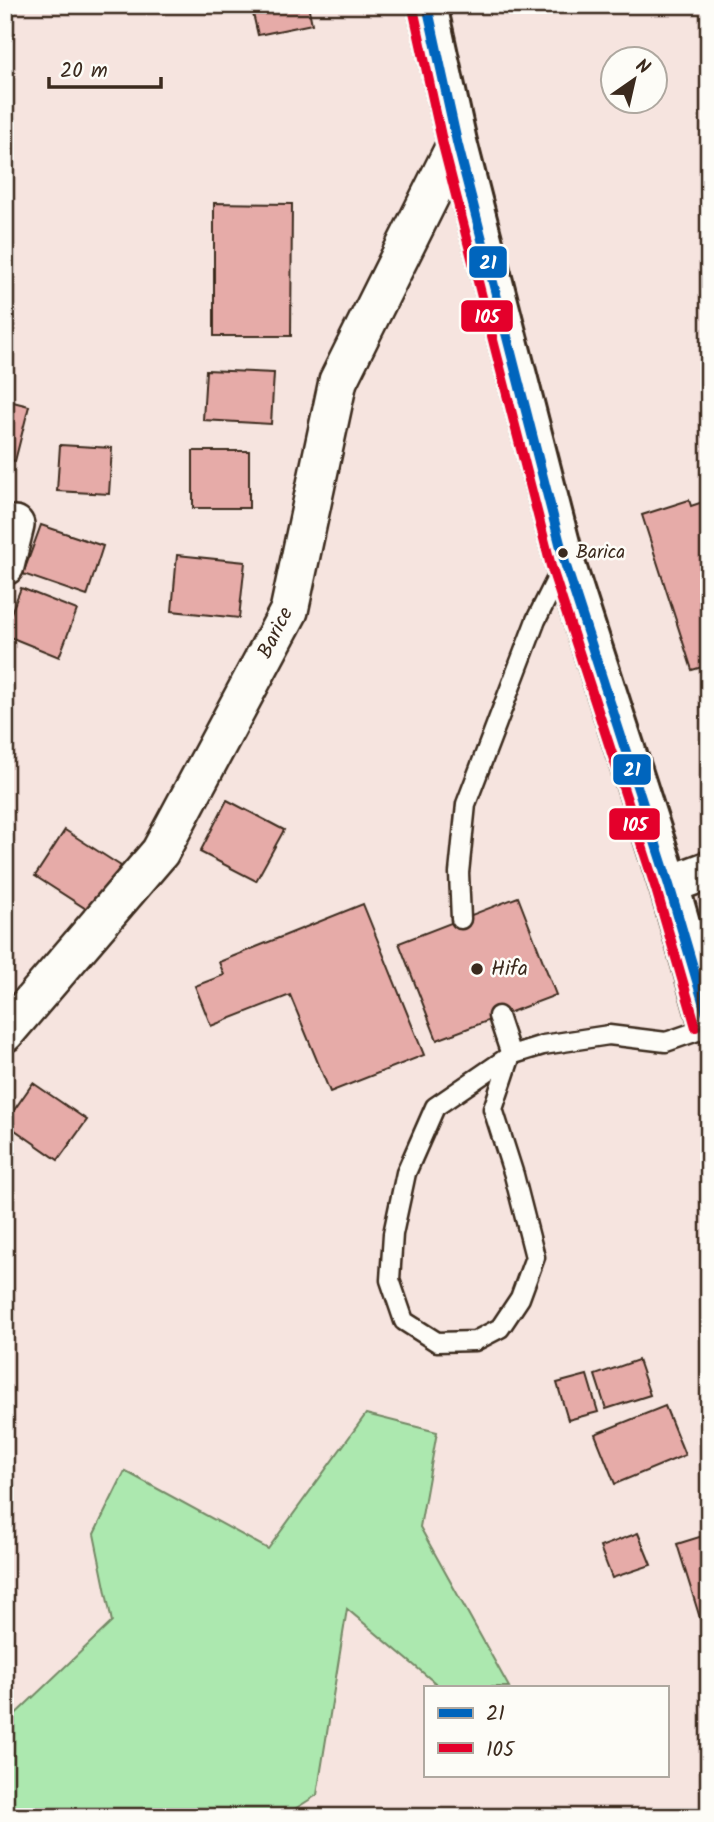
<svg xmlns="http://www.w3.org/2000/svg" width="714" height="1822" viewBox="0 0 714 1822" font-family="Kalam,sans-serif">
  <style>
    .green { fill: #ace8af; stroke: #748966; stroke-width: 2 }
    .building { fill: #e6aba8; stroke: #3b2a1e; stroke-width: 2 }
    .lines { fill: none; stroke-linecap: round; stroke-linejoin: round }
    .service-casing { stroke: #3b2a1e; stroke-width: 23 }
    .minor-casing { stroke: #3b2a1e; stroke-width: 42 }
    .primary-casing { stroke: #3b2a1e; stroke-width: 44 }
    .service { stroke: #fdfcf7; stroke-width: 18 }
    .minor { stroke: #fdfcf7; stroke-width: 37 }
    .primary { stroke: #fdfcf7; stroke-width: 38 }
    .bus-1-casing { stroke: #fdfcf7; stroke-width: 16 }
    .bus-2-casing { stroke: #fdfcf7; stroke-width: 16 }
    .bus-1 { stroke: #0065bd; stroke-width: 10 }
    .bus-2 { stroke: #e4002b; stroke-width: 10 }
    .bus-dot { fill: #3b2a1e; stroke: #fdfcf7; stroke-width: 2.5 }
    .labels { text-anchor: middle; dominant-baseline: central; stroke-width: 5; stroke-linejoin: round; paint-order: stroke }
    .bus-label { font-size: 19px; fill: #3b2a1e; stroke: #fdfcf7; text-anchor: start }
    .street-label { font-size: 21px; fill: #3b2a1e; stroke: #fdfcf7 }
    .poi-label { font-size: 21px; fill: #3b2a1e; stroke: #fdfcf7; text-anchor: start }
    .line-badge { stroke: #fdfcf7; stroke-width: 2.5 }
    .badge-label { font-size: 19px; text-anchor: middle; font-weight: bold; fill: #fff }
  </style>
  <rect width="100%" height="100%" fill="#f6e4df"/>
  <filter id="ink" filterUnits="userSpaceOnUse"><feTurbulence type="fractalNoise" baseFrequency=".0143" numOctaves="2"/><feDisplacementMap in="SourceGraphic" scale="14" xChannelSelector="R" yChannelSelector="G"/><feConvolveMatrix kernelMatrix="1 2 1 2 8 2 1 2 1" color-interpolation-filters="sRGB"/></filter>
  <g filter="url(#ink)">
    <!-- green -->
    <path class="green" d="M 366,1414 L 437,1432 L 420,1527 L 509,1687 L 440,1687 L 347,1609 L 317,1795 L 282,1817 L 5,1817 L 5,1724 L 112,1622 L 94,1534 L 125,1471 L 268,1549 Z"/>
    <!-- building -->
    <g class="building">
      <path d="M 251,5 L 308,5 L 312,24 L 258,35 Z"/>
      <path d="M 214,203 L 292,204 L 291,336 L 214,336 Z"/>
      <path d="M 206,370 L 274,373 L 271,424 L 203,420 Z"/>
      <path d="M 5,400 L 29,406 L 15,461 L 5,459 Z"/>
      <path d="M 60,445 L 112,448 L 109,494 L 57,491 Z"/>
      <rect x="193" y="451" width="56" height="57"/>
      <path d="M 689,500 L 691,506 L 709,500 L 709,665 L 692,670 L 642,515 Z"/>
      <path d="M 41,525 L 103,546 L 87,596 L 23,574 Z"/>
      <path d="M 177,555 L 245,562 L 239,618 L 172,611 Z"/>
      <path d="M 21,588 L 77,610 L 59,657 L 5,635 L 5,628 Z"/>
      <path d="M 227,800 L 284,830 L 256,881 L 200,852 Z"/>
      <path d="M 65,830 L 121,866 L 91,912 L 35,876 Z"/>
      <path d="M 518,897 L 556,995 L 437,1040 L 399,943 Z"/>
      <path d="M 363,904 L 424,1055 L 330,1092 L 290,995 L 211,1026 L 195,986 L 224,975 L 219,962 Z"/>
      <path d="M 33,1083 L 87,1120 L 58,1160 L 5,1123 Z"/>
      <path d="M 638,1360 L 650,1395 L 606,1409 L 595,1375 Z"/>
      <path d="M 587,1375 L 598,1412 L 568,1420 L 557,1383 Z"/>
      <path d="M 665,1406 L 685,1455 L 615,1484 L 595,1434 Z"/>
      <path d="M 638,1533 L 651,1565 L 612,1578 L 600,1547 Z"/>
      <path d="M 709,1534 L 709,1647 L 677,1544 Z"/>
    </g>
    <g class="lines">
      <defs>
        <g id="service">
          <path d="M 461,919 L 459,873 L 466,804 L 536,620 L 563,566"/>
          <path d="M 498,1016 L 511,1055 L 543,1045 L 609,1035 L 666,1042 L 709,1027"/>
          <path d="M 511,1055 L 493,1109 L 514,1175 L 535,1257 L 520,1298 L 500,1328 L 475,1341 L 437,1342 L 404,1321 L 390,1280 L 393,1234 L 406,1173 L 435,1107 Z"/>
        </g>
        <g id="minor">
          <path d="M 5,566 L 15,525"/>
          <path d="M 669,885 L 709,870"/>
          <path d="M 5,1033 L 160,852 L 289,611 L 338,381 L 457,142"/>
        </g>
        <path id="primary" d="M 427,5 L 457,142 L 565,563 L 669,885 L 709,1023"/>
      </defs>
      <!-- service casing -->
      <use href="#service" class="service-casing"/>
      <!-- minor casing -->
      <use href="#minor" class="minor-casing"/>
      <!-- primary casing -->
      <use href="#primary" class="primary-casing"/>
      <!-- service -->
      <use href="#service" class="service"/>
      <!-- minor -->
      <use href="#minor" class="minor"/>
      <!-- primary -->
      <use href="#primary" class="primary"/>
      <defs>
        <path id="bus-1" d="M 427,5 L 457,142 L 565,563 L 669,885 L 709,1022"/>
        <path id="bus-2" d="M 413,8 L 443,145 L 551,566 L 656,889 L 696,1027"/>
      </defs>
      <!-- bus-1 casing -->
      <use href="#bus-1" class="bus-1-casing"/>
      <!-- bus-2 casing -->
      <use href="#bus-2" class="bus-2-casing"/>
      <!-- bus-1 -->
      <use href="#bus-1" class="bus-1"/>
      <!-- bus-2 -->
      <use href="#bus-2" class="bus-2"/>
    </g>
  </g>
  <!-- markers -->
  <g class="bus-dot">
    <circle cx="563" cy="553" r="6"/>
    <circle cx="477" cy="969" r="7"/>
  </g>
  <g class="labels">
    <!-- bus labels -->
    <g class="bus-label">
      <text x="576" y="553">Barica</text>
    </g>
    <!-- street labels -->
    <g class="street-label">
      <text transform="translate(276 633) rotate(-64)">Barice</text>
    </g>
    <!-- poi labels -->
    <g class="poi-label">
      <text x="491" y="969">Hifa</text>
    </g>
  </g>
  <g class="line-badge">
    <rect x="468" y="245" width="40" height="34" rx="7" fill="#0065bd"/>
    <rect x="460" y="299" width="54" height="34" rx="7" fill="#e4002b"/>
    <rect x="612" y="753" width="40" height="33" rx="7" fill="#0065bd"/>
    <rect x="608" y="807" width="53" height="34" rx="7" fill="#e4002b"/>
  </g>
  <g class="badge-label">
    <text x="488" y="269">21</text>
    <text x="487" y="323">105</text>
    <text x="632" y="776">21</text>
    <text x="635" y="831">105</text>
  </g>
  <!-- margin -->
  <rect width="714" height="1822" fill="none" stroke="#fdfcf7" stroke-width="28"/>
  <rect x="14" y="14" width="686" height="1794" fill="none" stroke="#3b2a1e" stroke-width="2.5" filter="url(#ink)"/>
  <!-- legend -->
  <rect x="424" y="1686" width="245" height="91" fill="#fdfcf7" stroke="#afa8a0" stroke-width="2"/>
  <rect x="438" y="1708" width="35" height="10" fill="#0065bd" stroke="#afa8a0" stroke-width="2"/>
  <text x="486" y="1720" font-size="21" fill="#3b2a1e">21</text>
  <rect x="438" y="1743" width="35" height="10" fill="#e4002b" stroke="#afa8a0" stroke-width="2"/>
  <text x="486" y="1756" font-size="21" fill="#3b2a1e">105</text>
  <!-- north arrow -->
  <g transform="translate(634 80) rotate(34)"><circle r="33" fill="#fdfcf7" stroke="#afa8a0" stroke-width="2"/>
  <path d="M0-5L12 26L0 18L-12 26Z" fill="#3b2a1e"/>
  <text y="-10" font-size="19" font-weight="bold" text-anchor="middle" fill="#3b2a1e">N</text>
  </g>
  <!-- scale -->
  <path d="M49 77v10h112v-10" fill="none" stroke="#3b2a1e" stroke-width="3.5"/>
  <text x="60" y="77" font-size="21" fill="#3b2a1e" stroke="#fdfcf7" stroke-width="5" paint-order="stroke">20 m</text>
</svg>
